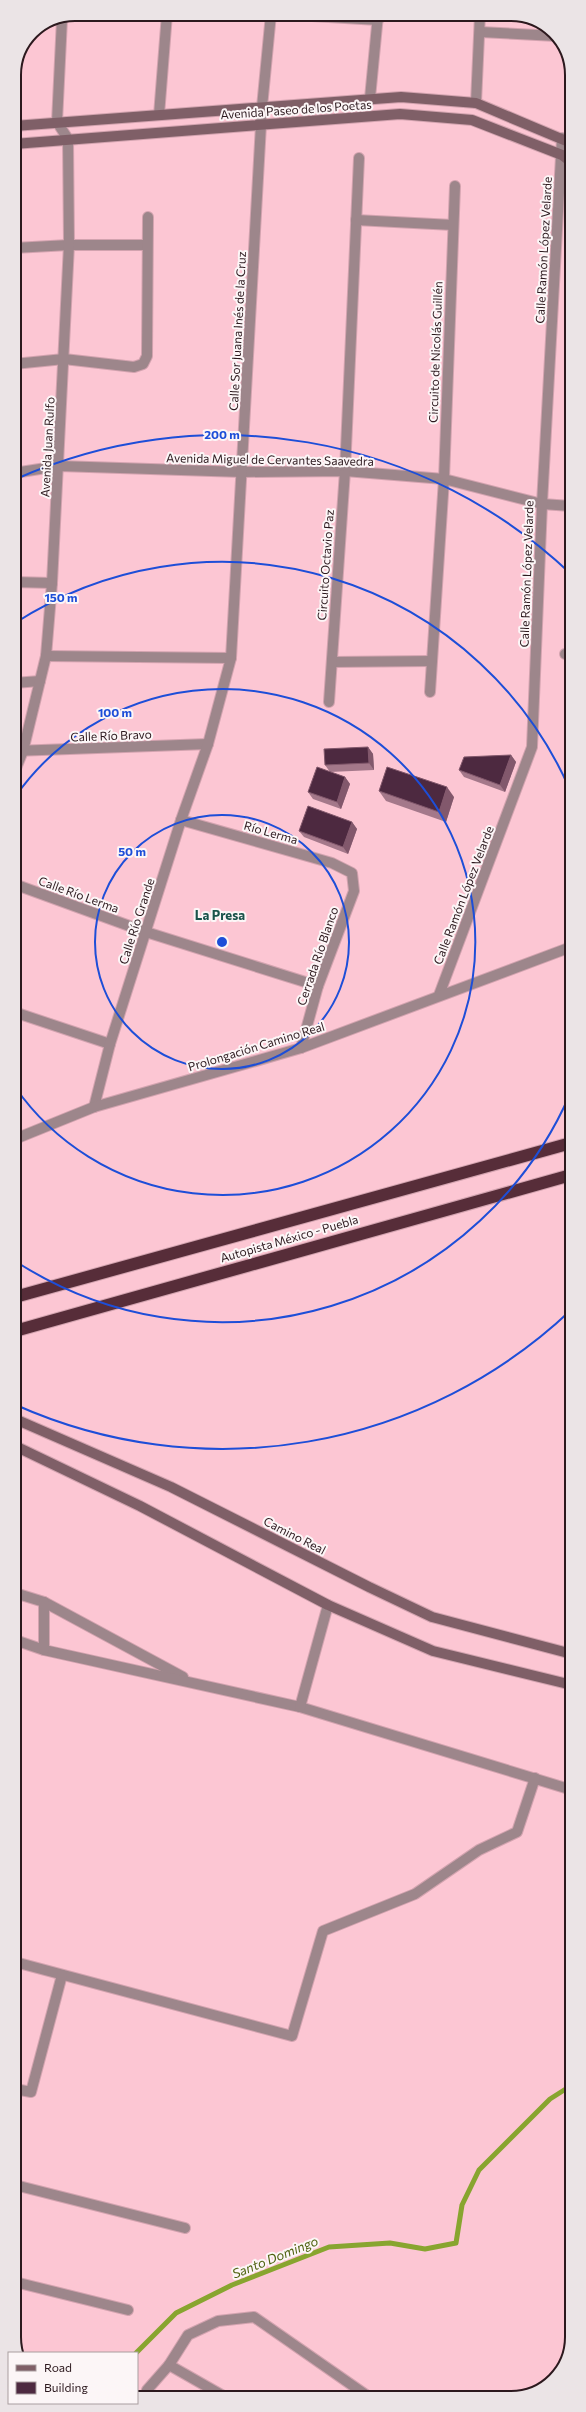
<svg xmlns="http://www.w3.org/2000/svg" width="586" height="2412" viewBox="0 0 586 2412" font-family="Commissioner,sans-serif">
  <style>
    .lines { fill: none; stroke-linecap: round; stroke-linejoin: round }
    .stream { stroke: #88a52f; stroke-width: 5 }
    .street-casing { stroke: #d2a3af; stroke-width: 12 }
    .secondary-casing { stroke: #d2a3af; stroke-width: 12 }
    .highway-casing { stroke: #d2a3af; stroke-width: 14 }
    .street { stroke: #9d868b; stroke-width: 10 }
    .secondary { stroke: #7f5f67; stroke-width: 10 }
    .highway { stroke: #572d39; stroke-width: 12 }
    .wall { fill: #a4788a }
    .shaded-wall { fill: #82586c }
    .building { fill: #4d2940; stroke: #82586c }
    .ring { fill: none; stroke: #1d4ed8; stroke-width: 2 }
    .labels { text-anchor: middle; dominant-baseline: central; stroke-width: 4; stroke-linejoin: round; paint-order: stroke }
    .street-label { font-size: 12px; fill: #2c191e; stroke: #fcf6f7 }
    .neighbourhood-label { font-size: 13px; font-weight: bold; fill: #1a534b; stroke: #fcf6f7 }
    .water-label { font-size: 13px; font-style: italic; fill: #4e610e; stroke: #fcf6f7 }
    .rim { fill: none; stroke: #2c191e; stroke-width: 2 }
    .centre { fill: #1d4ed8; stroke: #fcf6f7; stroke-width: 2 }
    .ring-label { font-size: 12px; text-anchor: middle; font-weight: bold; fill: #1d4ed8; stroke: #fcf6f7; stroke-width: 4; stroke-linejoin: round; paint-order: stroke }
  </style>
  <rect width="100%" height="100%" fill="#fcc6d3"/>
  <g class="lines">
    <!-- stream -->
    <path class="stream" d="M 136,2353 L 176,2313 L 232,2285 L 329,2247 L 390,2243 L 425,2249 L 456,2243 L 462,2205 L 479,2170 L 550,2099 L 572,2085"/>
    <defs>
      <g id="street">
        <path d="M 279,14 L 378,20"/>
        <path d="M 480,32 L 556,36"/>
        <path d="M 370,98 L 378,15"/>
        <path d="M 476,103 L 480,14"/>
        <path d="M 159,115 L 167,14"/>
        <path d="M 356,220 L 453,225"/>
        <path d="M 14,248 L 69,245 L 147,245"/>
        <path d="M 14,364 L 64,359 L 134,367 L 143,364 L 147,356 L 148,217"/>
        <path d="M 14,473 L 59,466 L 242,472 L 345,471 L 444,479 L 542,504 L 571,506"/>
        <path d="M 14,582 L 52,583"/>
        <path d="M 565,654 L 571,655"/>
        <path d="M 46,656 L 231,658"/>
        <path d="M 332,662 L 431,661"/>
        <path d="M 14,683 L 40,681"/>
        <path d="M 430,692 L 444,479 L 455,186"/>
        <path d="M 329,702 L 345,471 L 359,158"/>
        <path d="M 14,751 L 208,744"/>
        <path d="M 14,773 L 23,751 L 46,656 L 52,583 L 69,245 L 68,139 L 57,122 L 62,19"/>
        <path d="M 181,820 L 332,863 L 352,873 L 354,891 L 318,986 L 301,1048"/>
        <path d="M 14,884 L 146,932 L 318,986"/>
        <path d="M 439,995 L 532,747 L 542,504 L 562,138"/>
        <path d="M 14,1012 L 110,1044"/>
        <path d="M 94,1107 L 110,1044 L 181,820 L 208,744 L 231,658 L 262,107 L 271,14"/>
        <path d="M 15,1139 L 94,1107 L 301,1048 L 571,947"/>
        <path d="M 15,1593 L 44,1602 L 183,1677"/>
        <path d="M 15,1640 L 44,1650 L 300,1707 L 572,1790"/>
        <path d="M 44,1650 L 44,1602"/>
        <path d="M 300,1707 L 328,1605"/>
        <path d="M 15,1962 L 292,2036 L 323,1931 L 415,1894 L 479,1850 L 517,1832 L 535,1778"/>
        <path d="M 15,2089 L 31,2092 L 62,1975"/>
        <path d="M 15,2185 L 185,2228"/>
        <path d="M 15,2282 L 128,2310"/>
        <path d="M 145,2398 L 147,2390 L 169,2365"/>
        <path d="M 227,2398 L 169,2365 L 188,2335 L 218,2321 L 254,2317 L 369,2397"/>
      </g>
      <g id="secondary">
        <path d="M 14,126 L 401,97 L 476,103 L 571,143"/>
        <path d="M 14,144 L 400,114 L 472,120 L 562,155 L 571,162"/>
        <path d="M 15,1419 L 171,1487 L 369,1587 L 432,1617 L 572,1654"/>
        <path d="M 15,1446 L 140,1506 L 328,1605 L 433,1651 L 572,1685"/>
      </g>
      <g id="highway">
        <path d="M 15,1297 L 571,1143"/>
        <path d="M 15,1331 L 571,1175"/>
      </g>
    </defs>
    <!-- street casing -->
    <use href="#street" class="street-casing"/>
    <!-- secondary casing -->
    <use href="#secondary" class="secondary-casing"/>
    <!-- highway casing -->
    <use href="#highway" class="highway-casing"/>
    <!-- street -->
    <use href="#street" class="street"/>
    <!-- secondary -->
    <use href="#secondary" class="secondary"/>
    <!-- highway -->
    <use href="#highway" class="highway"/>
  </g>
  <!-- wall -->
  <g class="wall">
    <path d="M 368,747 L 373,754 L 374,770 L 330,772 L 345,777 L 350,784 L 341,809 L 313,799 L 308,792 L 330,772 L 325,765 Z"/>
    <path d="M 511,755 L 516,762 L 505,792 L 464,777 L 459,770 Z"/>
    <path d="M 379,791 L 454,797 L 446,822 L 386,801 Z"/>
    <path d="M 352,822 L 357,829 L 348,854 L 304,837 L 299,831 Z"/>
  </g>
  <!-- shaded-wall -->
  <g class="shaded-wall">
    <path d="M 368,747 L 373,754 L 374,770 L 369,763 Z"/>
    <path d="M 511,755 L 516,762 L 505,792 L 500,785 Z"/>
    <path d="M 345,777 L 350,784 L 341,809 L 337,802 Z"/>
    <path d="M 447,787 L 454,797 L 446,822 L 439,812 Z"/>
    <path d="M 352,822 L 357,829 L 348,854 L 343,847 Z"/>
  </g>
  <!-- building -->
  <g class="building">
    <path d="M 368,747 L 369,763 L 325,765 L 324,749 Z"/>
    <path d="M 511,755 L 500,785 L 459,770 L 464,757 Z"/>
    <path d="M 317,767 L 345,777 L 337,802 L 308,792 Z"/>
    <path d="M 387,767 L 447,787 L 439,812 L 379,791 Z"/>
    <path d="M 308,806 L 352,822 L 343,847 L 299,831 Z"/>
  </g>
  <!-- distance rings -->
  <g class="ring">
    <circle cx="222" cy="942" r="127"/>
    <path d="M15 797A253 253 0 1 1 15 1087"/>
    <path d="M570 1094A380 380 0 0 1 15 1261M15 623A380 380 0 0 1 570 790"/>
    <path d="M571 1310A507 507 0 0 1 16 1405M16 479A507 507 0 0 1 571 574"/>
  </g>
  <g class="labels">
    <!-- street labels -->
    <g class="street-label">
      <text transform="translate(296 109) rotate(-4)">Avenida Paseo de los Poetas</text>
      <text transform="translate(543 250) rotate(-87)">Calle Ramón López Velarde</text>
      <text transform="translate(237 331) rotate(-87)">Calle Sor Juana Inés de la Cruz</text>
      <text transform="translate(435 352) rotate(-88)">Circuito de Nicolás Guillén</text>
      <text transform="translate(47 447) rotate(-87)">Avenida Juan Rulfo</text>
      <text transform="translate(270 459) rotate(1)">Avenida Miguel de Cervantes Saavedra</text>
      <text transform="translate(325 565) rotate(-86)">Circuito Octavio Paz</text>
      <text transform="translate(526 574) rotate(-88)">Calle Ramón López Velarde</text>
      <text transform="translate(111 735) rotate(-2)">Calle Río Bravo</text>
      <text transform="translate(271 832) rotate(16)">Río Lerma</text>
      <text transform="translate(79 894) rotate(20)">Calle Río Lerma</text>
      <text transform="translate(463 895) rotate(-69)">Calle Ramón López Velarde</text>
      <text transform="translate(136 921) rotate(-72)">Calle Río Grande</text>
      <text transform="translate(317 956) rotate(-71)">Cerrada Río Blanco</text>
      <text transform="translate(256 1046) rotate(-17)">Prolongación Camino Real</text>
      <text transform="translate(289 1238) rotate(-16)">Autopista México - Puebla</text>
      <text transform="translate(295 1535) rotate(27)">Camino Real</text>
    </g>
    <!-- neighbourhood labels -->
    <g class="neighbourhood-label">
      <text x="220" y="915">La Presa</text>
    </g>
    <!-- water labels -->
    <g class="water-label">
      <text transform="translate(275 2257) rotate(-22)">Santo Domingo</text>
    </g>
  </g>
  <!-- crop -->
  <path d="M0 0H586V2412H0ZM75 21H511A54 54 0 0 1 565 75V2337A54 54 0 0 1 511 2391H75A54 54 0 0 1 21 2337V75A54 54 0 0 1 75 21Z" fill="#ebe4e6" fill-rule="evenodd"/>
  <path class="rim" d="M75 21H511A54 54 0 0 1 565 75V2337A54 54 0 0 1 511 2391H75A54 54 0 0 1 21 2337V75A54 54 0 0 1 75 21Z"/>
  <circle cx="222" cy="942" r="6" class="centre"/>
  <g class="ring-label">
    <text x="222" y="439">200 m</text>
    <text x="61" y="602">150 m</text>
    <text x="115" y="717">100 m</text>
    <text x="132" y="856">50 m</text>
  </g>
  <!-- legend -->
  <rect x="8" y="2352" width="130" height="52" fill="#fcf6f7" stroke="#a99ea0"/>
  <rect x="16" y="2365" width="20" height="6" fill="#7f5f67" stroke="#a99ea0"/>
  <text x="44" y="2372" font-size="12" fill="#2c191e">Road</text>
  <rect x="16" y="2382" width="20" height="12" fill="#4d2940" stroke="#a99ea0"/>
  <text x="44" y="2392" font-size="12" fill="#2c191e">Building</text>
</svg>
